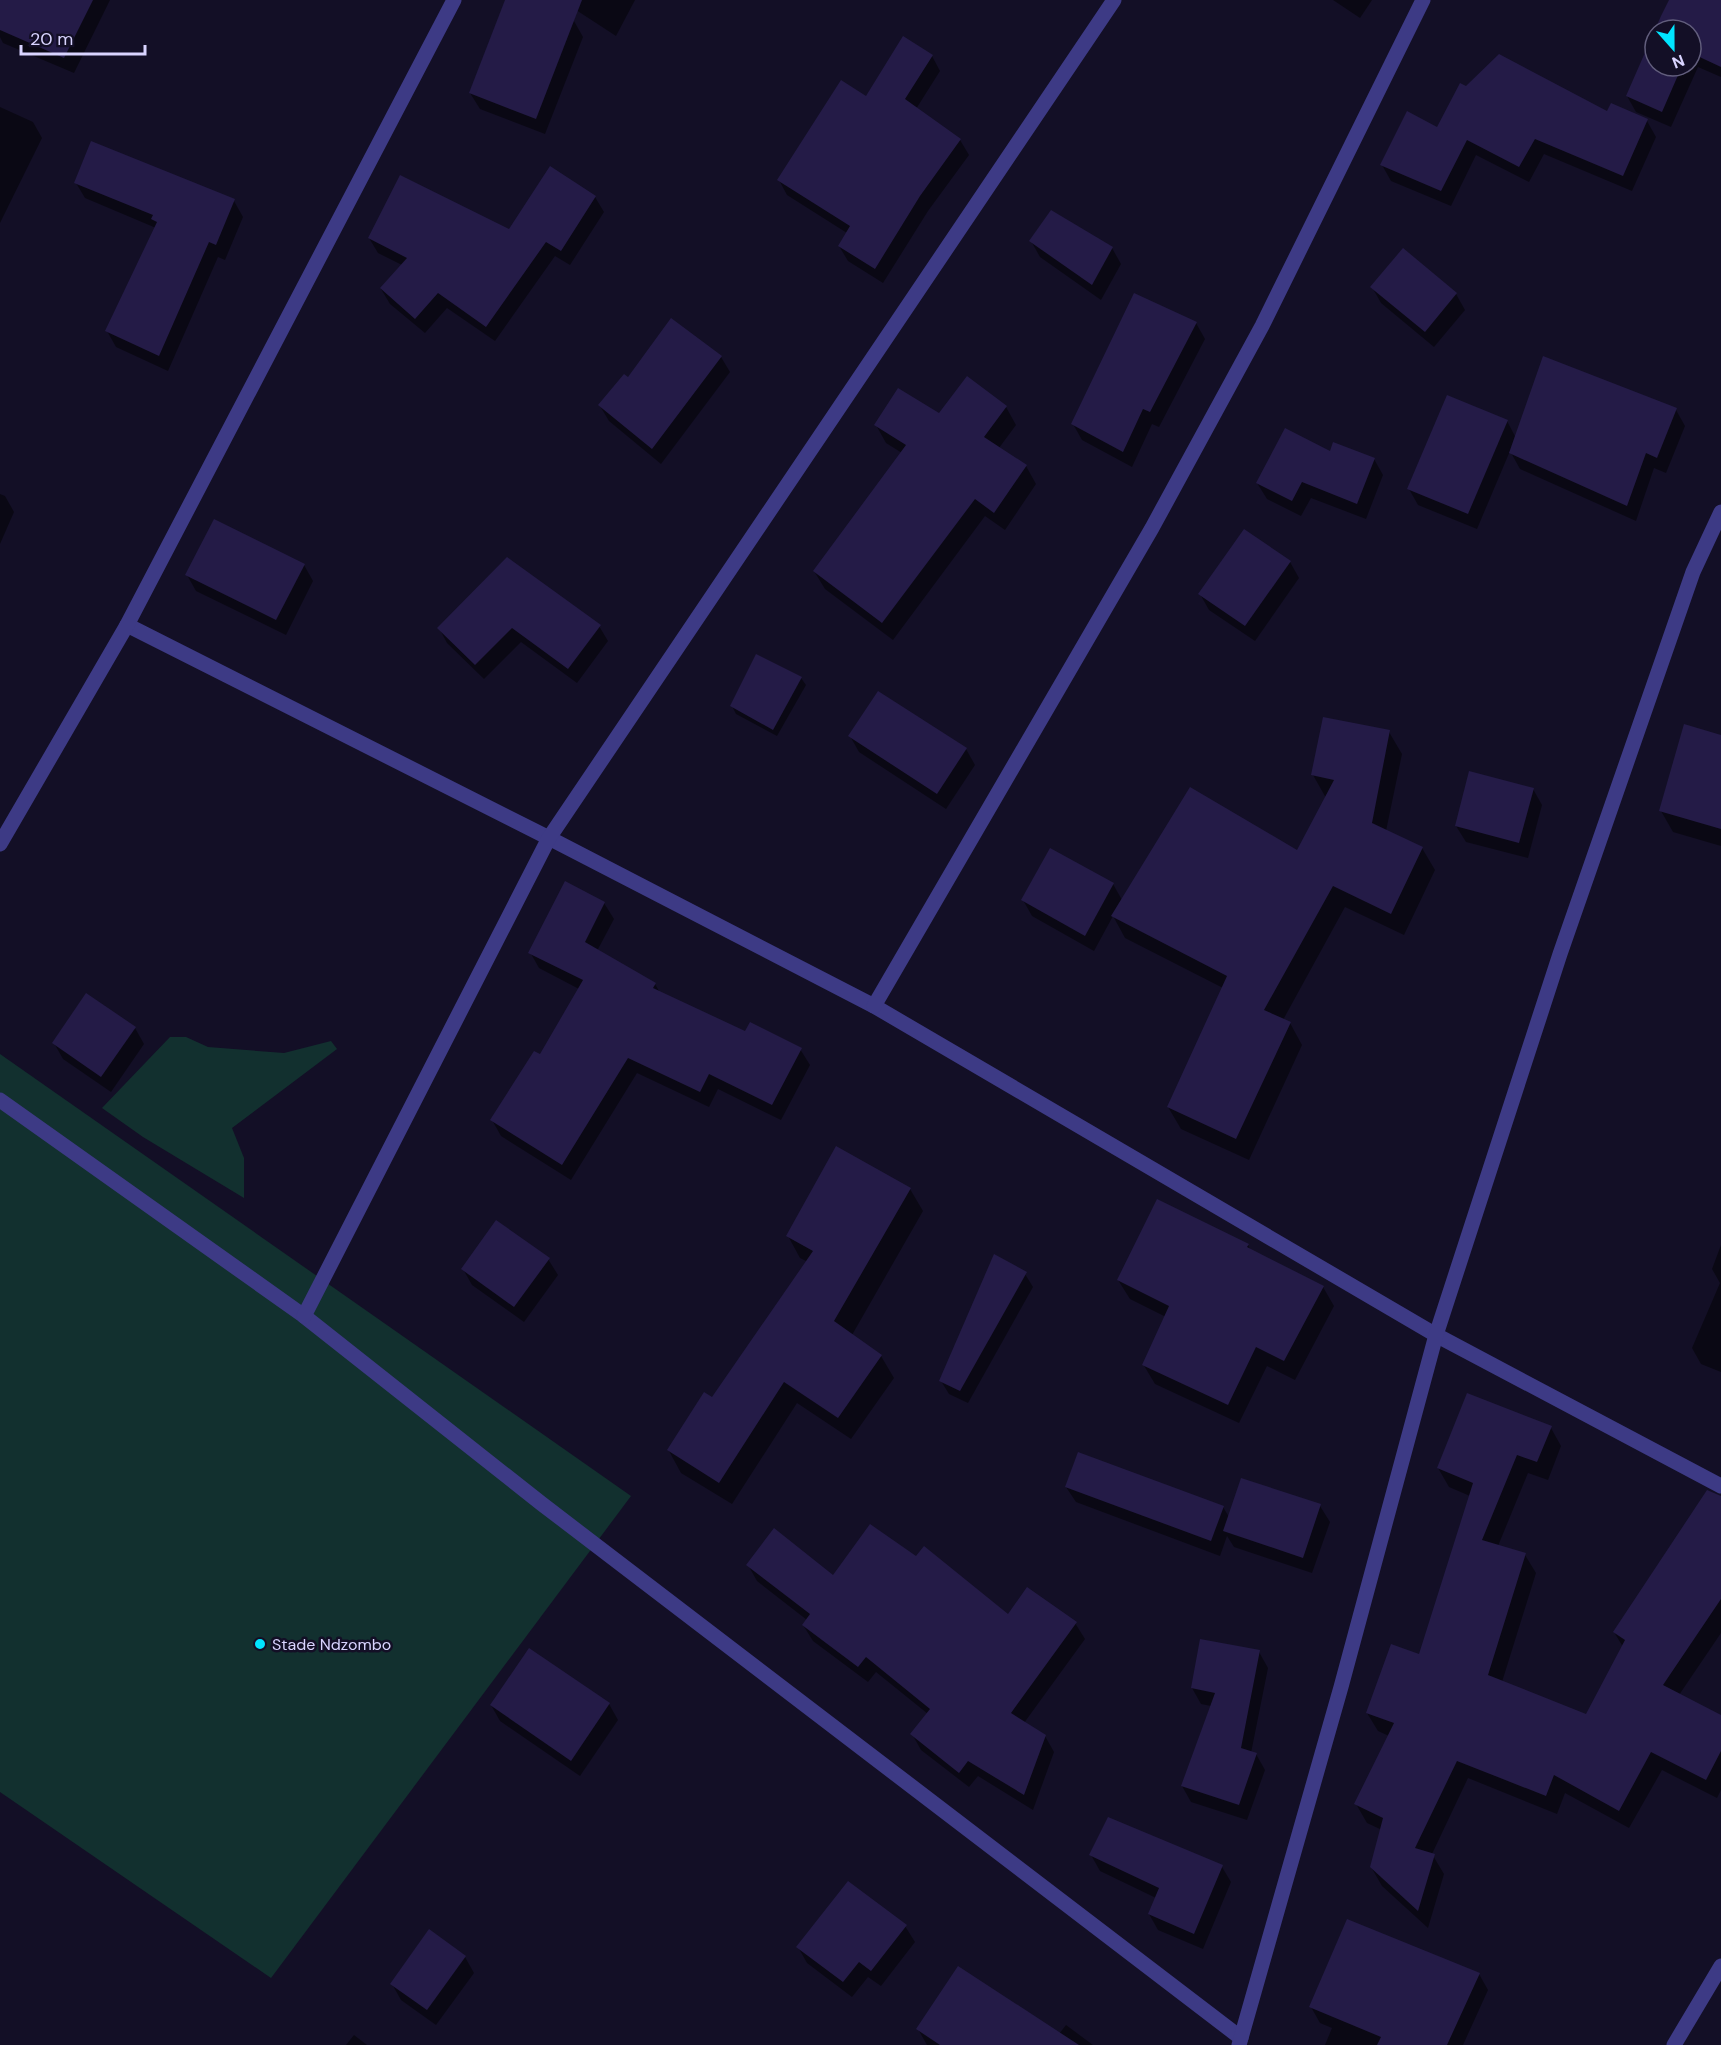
<svg xmlns="http://www.w3.org/2000/svg" width="1721" height="2045" viewBox="0 0 1721 2045" font-family="'DM Sans',sans-serif">
  <style>
    .green { fill: #12302f }
    .shadow { fill: #0007 }
    .building { fill: #241b47 }
    .lines { fill: none; stroke-linecap: round; stroke-linejoin: round }
    .street { stroke: #3d3a85; stroke-width: 15 }
    .poi-dot { fill: #00e5ff; stroke: #130f26; stroke-width: 2 }
    .labels { text-anchor: middle; dominant-baseline: central; stroke-width: 5; stroke-linejoin: round; paint-order: stroke }
    .poi-label { font-size: 16px; fill: #d9d4ff; stroke: #130f26; text-anchor: start }
  </style>
  <rect width="100%" height="100%" fill="#130f26"/>
  <!-- green -->
  <g class="green">
    <path d="M 170,1037 L 186,1037 L 208,1047 L 284,1053 L 331,1041 L 337,1049 L 232,1128 L 244,1158 L 244,1198 L 143,1137 L 102,1108 Z"/>
    <path d="M 0,1054 L 631,1496 L 271,1978 L 0,1792 Z"/>
  </g>
  <!-- shadow -->
  <g class="shadow">
    <path d="M 6,0 L 110,0 L 74,73 L 3,43 L 0,37 L 0,13 Z"/>
    <path d="M 506,0 L 520,0 L 574,21 L 583,37 L 545,134 L 480,109 L 470,93 Z"/>
    <path d="M 568,0 L 635,0 L 616,36 L 573,8 Z"/>
    <path d="M 1333,0 L 1372,0 L 1360,18 Z"/>
    <path d="M 1672,0 L 1721,0 L 1721,77 L 1698,67 L 1671,127 L 1636,112 L 1627,96 L 1655,37 L 1655,66 L 1691,66 L 1691,30 L 1658,30 Z"/>
    <path d="M 932,56 L 940,71 L 916,109 L 960,140 L 969,155 L 928,211 L 883,283 L 848,261 L 839,246 L 847,233 L 787,195 L 779,180 L 867,98 Z"/>
    <path d="M 0,107 L 33,122 L 42,138 L 0,223 Z"/>
    <path d="M 1608,113 L 1647,121 L 1656,137 L 1632,191 L 1544,154 L 1529,182 L 1476,155 L 1451,206 L 1391,181 L 1382,165 L 1437,129 Z"/>
    <path d="M 76,183 L 234,201 L 243,217 L 225,260 L 218,257 L 168,371 L 116,347 L 107,331 L 156,228 L 85,198 Z"/>
    <path d="M 595,197 L 604,212 L 570,265 L 555,256 L 495,341 L 447,308 L 425,333 L 390,304 L 381,289 L 402,265 L 378,253 L 369,238 L 510,231 Z"/>
    <path d="M 1031,241 L 1112,248 L 1121,264 L 1101,300 L 1040,257 Z"/>
    <path d="M 1372,287 L 1456,294 L 1465,310 L 1434,347 L 1381,303 Z"/>
    <path d="M 1196,323 L 1205,339 L 1159,427 L 1152,424 L 1132,467 L 1082,440 L 1073,424 Z"/>
    <path d="M 721,357 L 730,372 L 661,464 L 609,421 L 600,406 L 628,379 Z"/>
    <path d="M 1006,407 L 1016,425 L 999,448 L 1026,466 L 1036,484 L 1005,530 L 985,516 L 893,640 L 825,589 L 814,571 L 902,453 L 886,443 L 876,425 Z"/>
    <path d="M 1676,410 L 1685,426 L 1666,473 L 1654,468 L 1636,521 L 1520,469 L 1510,451 L 1477,529 L 1418,505 L 1409,489 L 1507,421 L 1516,438 Z"/>
    <path d="M 1331,453 L 1374,459 L 1383,475 L 1366,519 L 1311,498 L 1301,516 L 1267,499 L 1257,483 Z"/>
    <path d="M 0,494 L 5,496 L 14,512 L 0,544 Z"/>
    <path d="M 1290,562 L 1299,578 L 1255,641 L 1209,610 L 1200,594 Z"/>
    <path d="M 304,565 L 313,581 L 286,635 L 196,591 L 187,575 Z"/>
    <path d="M 599,626 L 608,641 L 577,683 L 521,642 L 484,679 L 447,643 L 439,628 Z"/>
    <path d="M 801,678 L 806,685 L 777,736 L 736,714 L 732,706 Z"/>
    <path d="M 1389,732 L 1402,754 L 1386,831 L 1422,848 L 1435,870 L 1404,935 L 1345,907 L 1283,1020 L 1290,1023 L 1302,1045 L 1249,1160 L 1181,1129 L 1168,1107 L 1223,988 L 1125,938 L 1113,916 L 1094,951 L 1032,916 L 1023,900 L 1113,884 L 1122,900 L 1297,852 L 1326,798 L 1313,775 Z"/>
    <path d="M 850,736 L 966,749 L 975,765 L 946,809 L 859,752 Z"/>
    <path d="M 1721,737 L 1721,846 L 1673,832 L 1661,811 Z"/>
    <path d="M 1533,789 L 1542,805 L 1528,858 L 1466,842 L 1456,826 Z"/>
    <path d="M 604,903 L 614,919 L 597,951 L 655,984 L 660,993 L 745,1033 L 800,1049 L 810,1065 L 781,1120 L 718,1089 L 709,1107 L 637,1073 L 571,1180 L 501,1136 L 492,1120 L 540,1056 L 579,989 L 539,968 L 530,952 Z"/>
    <path d="M 135,1028 L 144,1044 L 111,1092 L 63,1059 L 54,1043 Z"/>
    <path d="M 910,1189 L 923,1211 L 852,1335 L 881,1356 L 894,1378 L 851,1439 L 797,1403 L 732,1504 L 681,1473 L 669,1451 L 713,1399 L 808,1262 L 800,1258 L 788,1236 Z"/>
    <path d="M 1248,1245 L 1251,1251 L 1323,1287 L 1334,1306 L 1295,1380 L 1267,1366 L 1239,1423 L 1155,1384 L 1143,1364 L 1166,1317 L 1130,1299 L 1118,1280 Z"/>
    <path d="M 1721,1245 L 1721,1372 L 1701,1364 L 1692,1348 L 1720,1283 L 1712,1269 Z"/>
    <path d="M 548,1259 L 558,1275 L 524,1322 L 472,1285 L 463,1269 Z"/>
    <path d="M 1025,1274 L 1033,1287 L 968,1403 L 949,1394 L 941,1381 Z"/>
    <path d="M 1551,1428 L 1561,1446 L 1548,1480 L 1528,1473 L 1498,1546 L 1525,1555 L 1536,1573 L 1502,1682 L 1587,1716 L 1623,1647 L 1614,1632 L 1721,1512 L 1721,1633 L 1679,1695 L 1721,1716 L 1721,1790 L 1717,1798 L 1662,1770 L 1629,1828 L 1565,1793 L 1557,1814 L 1468,1778 L 1432,1854 L 1444,1874 L 1428,1928 L 1382,1886 L 1371,1867 L 1382,1830 L 1367,1823 L 1356,1804 L 1389,1736 L 1378,1731 L 1367,1713 L 1420,1656 L 1470,1496 L 1449,1487 L 1438,1468 Z"/>
    <path d="M 1066,1487 L 1223,1507 L 1229,1517 L 1320,1506 L 1330,1522 L 1312,1573 L 1234,1547 L 1227,1536 L 1220,1556 L 1076,1502 Z"/>
    <path d="M 916,1558 L 1009,1616 L 1075,1623 L 1085,1639 L 1024,1723 L 1045,1736 L 1054,1752 L 1033,1810 L 978,1776 L 969,1787 L 921,1750 L 912,1734 L 928,1714 L 876,1672 L 868,1682 L 813,1641 L 803,1625 L 807,1620 L 757,1581 L 748,1565 L 834,1577 Z"/>
    <path d="M 530,1650 L 609,1704 L 618,1720 L 580,1776 L 500,1721 L 491,1705 Z"/>
    <path d="M 1259,1652 L 1268,1668 L 1251,1753 L 1256,1754 L 1265,1770 L 1247,1820 L 1191,1802 L 1182,1786 L 1211,1706 L 1201,1704 L 1192,1688 Z"/>
    <path d="M 1091,1855 L 1222,1867 L 1231,1882 L 1203,1949 L 1158,1930 L 1149,1914 L 1156,1898 L 1100,1871 Z"/>
    <path d="M 905,1926 L 915,1942 L 881,1986 L 868,1977 L 852,1997 L 807,1963 L 798,1947 Z"/>
    <path d="M 465,1957 L 474,1973 L 436,2025 L 401,2000 L 392,1984 Z"/>
    <path d="M 1479,1974 L 1488,1990 L 1463,2045 L 1325,2045 L 1332,2028 L 1320,2023 L 1311,2007 Z"/>
    <path d="M 1066,2025 L 1093,2045 L 927,2045 L 918,2029 L 1059,2034 Z"/>
    <path d="M 354,2035 L 367,2045 L 346,2045 Z"/>
  </g>
  <!-- building -->
  <g class="building">
    <path d="M 0,0 L 93,0 L 64,58 L 0,30 Z"/>
    <path d="M 505,0 L 582,0 L 536,119 L 469,93 Z"/>
    <path d="M 1669,0 L 1721,0 L 1721,67 L 1691,53 L 1691,30 L 1655,30 L 1655,66 L 1682,66 L 1662,112 L 1626,96 L 1661,16 Z"/>
    <path d="M 903,36 L 933,55 L 905,99 L 961,139 L 920,196 L 875,269 L 838,246 L 850,226 L 777,180 L 841,80 L 866,96 Z"/>
    <path d="M 1499,54 L 1607,111 L 1611,103 L 1648,119 L 1623,176 L 1535,139 L 1519,167 L 1467,140 L 1441,191 L 1380,165 L 1407,111 L 1437,127 L 1460,83 L 1466,86 Z"/>
    <path d="M 91,141 L 235,199 L 216,245 L 209,242 L 159,356 L 105,331 L 157,222 L 151,219 L 153,215 L 74,183 Z"/>
    <path d="M 550,166 L 596,196 L 561,251 L 546,242 L 486,327 L 438,293 L 415,319 L 380,288 L 407,258 L 368,238 L 400,175 L 509,229 Z"/>
    <path d="M 1051,210 L 1113,247 L 1092,285 L 1029,241 Z"/>
    <path d="M 1403,248 L 1457,293 L 1425,332 L 1370,287 Z"/>
    <path d="M 1134,293 L 1197,322 L 1150,412 L 1143,409 L 1123,452 L 1071,424 Z"/>
    <path d="M 671,318 L 722,356 L 652,449 L 598,405 L 624,374 L 628,377 Z"/>
    <path d="M 1543,356 L 1677,408 L 1657,458 L 1646,453 L 1627,506 L 1509,453 Z"/>
    <path d="M 967,376 L 1007,406 L 984,437 L 1027,465 L 994,513 L 975,499 L 882,623 L 813,571 L 906,445 L 874,425 L 898,388 L 939,413 Z"/>
    <path d="M 1447,395 L 1508,420 L 1468,514 L 1407,489 Z"/>
    <path d="M 1285,428 L 1330,451 L 1333,442 L 1375,458 L 1357,504 L 1302,482 L 1292,501 L 1256,483 Z"/>
    <path d="M 214,519 L 305,564 L 276,620 L 185,575 Z"/>
    <path d="M 1244,529 L 1291,561 L 1245,626 L 1198,594 Z"/>
    <path d="M 507,557 L 601,625 L 568,669 L 512,628 L 475,665 L 437,628 Z"/>
    <path d="M 756,654 L 802,677 L 773,730 L 730,706 Z"/>
    <path d="M 878,691 L 967,748 L 937,794 L 848,736 Z"/>
    <path d="M 1323,717 L 1390,730 L 1372,823 L 1423,847 L 1391,914 L 1333,886 L 1264,1010 L 1291,1022 L 1236,1139 L 1167,1107 L 1227,976 L 1111,916 L 1190,787 L 1297,850 L 1334,780 L 1311,775 Z"/>
    <path d="M 1684,724 L 1721,735 L 1721,829 L 1659,811 Z"/>
    <path d="M 1469,771 L 1534,788 L 1519,843 L 1455,826 Z"/>
    <path d="M 1050,848 L 1114,883 L 1085,936 L 1021,900 Z"/>
    <path d="M 565,881 L 605,902 L 585,942 L 656,983 L 653,988 L 745,1031 L 750,1022 L 802,1048 L 772,1105 L 709,1074 L 700,1092 L 628,1058 L 562,1165 L 490,1120 L 534,1051 L 540,1054 L 583,980 L 528,953 Z"/>
    <path d="M 86,993 L 136,1027 L 101,1077 L 52,1043 Z"/>
    <path d="M 836,1146 L 911,1188 L 834,1321 L 882,1355 L 838,1418 L 784,1382 L 719,1483 L 667,1450 L 704,1392 L 712,1397 L 813,1251 L 786,1236 Z"/>
    <path d="M 1157,1199 L 1249,1244 L 1247,1247 L 1324,1286 L 1284,1361 L 1256,1347 L 1228,1405 L 1142,1365 L 1169,1306 L 1117,1280 Z"/>
    <path d="M 496,1220 L 550,1258 L 514,1307 L 461,1269 Z"/>
    <path d="M 994,1254 L 1027,1272 L 960,1391 L 939,1381 Z"/>
    <path d="M 1467,1393 L 1552,1426 L 1537,1462 L 1517,1455 L 1482,1540 L 1526,1553 L 1488,1675 L 1586,1714 L 1625,1640 L 1613,1632 L 1707,1490 L 1721,1496 L 1721,1599 L 1663,1685 L 1721,1715 L 1721,1751 L 1706,1780 L 1651,1752 L 1619,1811 L 1554,1775 L 1546,1796 L 1457,1761 L 1415,1848 L 1435,1854 L 1418,1911 L 1370,1867 L 1383,1818 L 1354,1804 L 1394,1723 L 1366,1713 L 1391,1644 L 1419,1654 L 1473,1483 L 1437,1468 Z"/>
    <path d="M 1078,1452 L 1224,1506 L 1211,1541 L 1065,1487 Z"/>
    <path d="M 1241,1478 L 1321,1504 L 1303,1558 L 1223,1531 Z"/>
    <path d="M 870,1524 L 916,1556 L 924,1546 L 1008,1614 L 1027,1587 L 1077,1622 L 1011,1713 L 1046,1735 L 1024,1795 L 968,1761 L 959,1773 L 910,1734 L 930,1709 L 866,1657 L 858,1667 L 802,1625 L 810,1614 L 746,1565 L 774,1528 L 833,1575 Z"/>
    <path d="M 1200,1639 L 1260,1650 L 1241,1748 L 1257,1753 L 1239,1805 L 1181,1786 L 1215,1693 L 1191,1688 Z"/>
    <path d="M 529,1648 L 610,1703 L 571,1761 L 490,1705 Z"/>
    <path d="M 1108,1817 L 1223,1865 L 1194,1934 L 1148,1914 L 1159,1888 L 1089,1855 Z"/>
    <path d="M 848,1881 L 907,1925 L 871,1971 L 859,1962 L 843,1982 L 796,1947 Z"/>
    <path d="M 1347,1919 L 1480,1973 L 1447,2045 L 1377,2045 L 1381,2037 L 1309,2007 Z"/>
    <path d="M 429,1929 L 466,1956 L 427,2010 L 390,1984 Z"/>
    <path d="M 958,1966 L 1079,2045 L 940,2045 L 916,2029 Z"/>
  </g>
  <g class="lines">
    <!-- street -->
    <g class="street">
      <path d="M 127,625 L 549,838 L 874,1006 L 1436,1335 L 1721,1486"/>
      <path d="M 0,844 L 127,625 L 454,0"/>
      <path d="M 874,1006 L 1152,528 L 1262,326 L 1423,0"/>
      <path d="M 0,1100 L 304,1316 L 542,1504 L 1241,2038"/>
      <path d="M 304,1316 L 549,838 L 1114,0"/>
      <path d="M 1239,2045 L 1341,1687 L 1436,1335 L 1560,954 L 1693,572 L 1721,512"/>
      <path d="M 1674,2045 L 1721,1966"/>
    </g>
  </g>
  <!-- markers -->
  <circle class="poi-dot" cx="260" cy="1644" r="6"/>
  <g class="labels">
    <!-- poi labels -->
    <g class="poi-label">
      <text x="272" y="1644">Stade Ndzombo</text>
    </g>
  </g>
  <!-- north arrow -->
  <g transform="translate(1673 48) rotate(159)"><circle r="28" fill="#130f26" stroke="#625e7d" stroke-width="1.5"/>
  <path d="M0-4.5L10 22L0 15L-10 22Z" fill="#00e5ff"/>
  <text y="-9" font-size="16" font-weight="bold" text-anchor="middle" fill="#d9d4ff">N</text>
  </g>
  <!-- scale -->
  <path d="M21 45v9h124v-9" fill="none" stroke="#d9d4ff" stroke-width="3"/>
  <text x="30" y="45" font-size="18" fill="#d9d4ff" stroke="#130f26" stroke-width="4.5" paint-order="stroke">20 m</text>
</svg>
